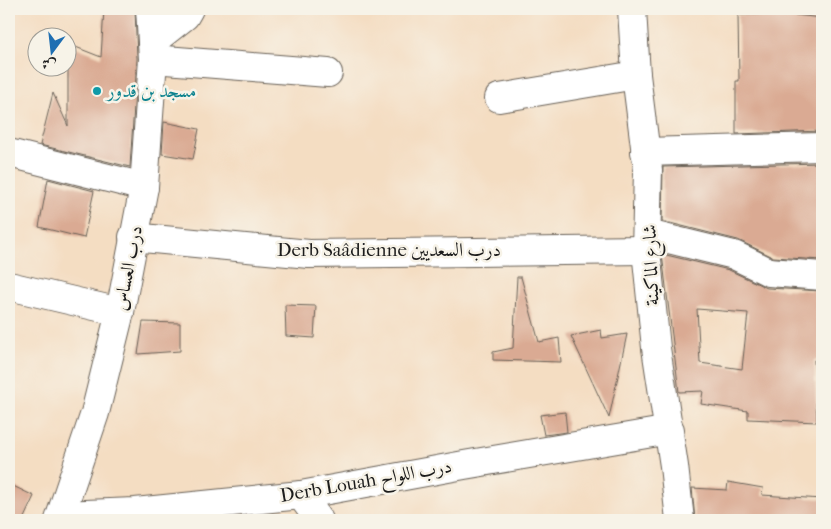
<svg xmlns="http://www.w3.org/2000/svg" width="831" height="529" viewBox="0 0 831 529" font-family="'IM FELL French Canon',Amiri,serif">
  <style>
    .building { fill: #daaa93; fill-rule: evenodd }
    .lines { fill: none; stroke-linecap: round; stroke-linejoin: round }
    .minor-casing { stroke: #686056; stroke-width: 30 }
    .minor { stroke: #fff; stroke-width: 28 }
    .culture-dot { fill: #0f9aa8; stroke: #f7f3e8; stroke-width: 2 }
    .labels { text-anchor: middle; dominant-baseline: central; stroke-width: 5; stroke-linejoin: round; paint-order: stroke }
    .culture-label { font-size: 19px; fill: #0d838f; stroke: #f7f3e8; text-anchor: start }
    .street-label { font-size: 19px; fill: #1c1c1c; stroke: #f7f3e8 }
  </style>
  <rect width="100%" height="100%" fill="#f7f3e8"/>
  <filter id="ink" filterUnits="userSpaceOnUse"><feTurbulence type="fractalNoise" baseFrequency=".02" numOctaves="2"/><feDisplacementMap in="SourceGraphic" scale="10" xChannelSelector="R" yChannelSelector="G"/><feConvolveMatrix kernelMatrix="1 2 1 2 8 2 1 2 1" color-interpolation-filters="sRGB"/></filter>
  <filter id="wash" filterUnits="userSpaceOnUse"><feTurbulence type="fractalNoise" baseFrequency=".0096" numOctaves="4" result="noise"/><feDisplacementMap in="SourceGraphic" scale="20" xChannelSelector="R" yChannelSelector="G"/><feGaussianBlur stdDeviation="1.12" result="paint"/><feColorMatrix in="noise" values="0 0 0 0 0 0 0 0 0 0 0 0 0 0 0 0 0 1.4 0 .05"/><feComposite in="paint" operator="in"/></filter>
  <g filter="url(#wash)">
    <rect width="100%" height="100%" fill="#f4ddc2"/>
    <g id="blocks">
      <!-- building -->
      <g class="building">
        <path d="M 104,9 L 135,9 L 137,59 L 130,167 L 40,145 L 53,93 L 68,126 L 68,44 L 101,57 Z"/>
        <path d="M 786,14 L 822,18 L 822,131 L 736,134 L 736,81 L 739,81 L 738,15 Z"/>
        <path d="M 164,122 L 199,129 L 193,159 L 162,154 Z"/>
        <path d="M 822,163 L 822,260 L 773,257 L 738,240 L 662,221 L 663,167 Z"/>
        <path d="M 48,179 L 94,191 L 84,238 L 39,227 Z"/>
        <path d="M 662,254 L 729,270 L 767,288 L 822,291 L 822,360 L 814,360 L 817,422 L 748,419 L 748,411 L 701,404 L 703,391 L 679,392 ZM 697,309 L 748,313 L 742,369 L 700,363 Z"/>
        <path d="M 517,277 L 521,277 L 539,342 L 559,338 L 561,362 L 493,360 L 493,352 L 513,348 Z"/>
        <path d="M 285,305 L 316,306 L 314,338 L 286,336 Z"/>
        <path d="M 143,322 L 180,323 L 180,351 L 138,354 Z"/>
        <path d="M 601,330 L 602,338 L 627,334 L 609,418 L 571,336 Z"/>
        <path d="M 565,412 L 567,432 L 544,435 L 540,415 Z"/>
        <path d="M 728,482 L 763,488 L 762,495 L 822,499 L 822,520 L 695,520 L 692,488 L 727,490 Z"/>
        <path d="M 9,484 L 34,496 L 23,520 L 9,520 Z"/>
      </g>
    </g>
  </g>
  <g filter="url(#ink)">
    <use href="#blocks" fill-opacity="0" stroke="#686056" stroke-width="1"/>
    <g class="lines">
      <defs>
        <g id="minor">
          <path d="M 632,9 L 636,75 L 648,170 L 646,250 L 656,348 L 674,466 L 680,520"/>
          <path d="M 152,42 L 185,16 L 189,9"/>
          <path d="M 153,59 L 328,73"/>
          <path d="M 499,98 L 636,75"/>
          <path d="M 645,152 L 822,147"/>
          <path d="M 9,153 L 144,187"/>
          <path d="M 648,234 L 734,255 L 769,272 L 822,276"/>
          <path d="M 133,237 L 309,254 L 646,250"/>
          <path d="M 9,286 L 120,312"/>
          <path d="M 301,495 L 319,520"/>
          <path d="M 61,515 L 135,512 L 301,495 L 464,465 L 670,430"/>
          <path d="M 59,520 L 95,413 L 120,312 L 144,187 L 153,59 L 150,9"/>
        </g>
      </defs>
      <!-- minor casing -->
      <use href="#minor" class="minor-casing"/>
      <!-- minor -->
      <use href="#minor" class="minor"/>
    </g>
  </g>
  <!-- markers -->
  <circle class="culture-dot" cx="97" cy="91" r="5"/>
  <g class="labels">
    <!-- culture labels -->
    <g class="culture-label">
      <text x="107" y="91">مسجد بن قدور</text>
    </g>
    <!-- street labels -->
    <g class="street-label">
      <text x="389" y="250">Derb Saâdienne درب السعديين</text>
      <text transform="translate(651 265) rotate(-92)">شارع الماكينة</text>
      <text transform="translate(128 268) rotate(-79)">درب العساس</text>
      <text transform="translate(366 481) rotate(-10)">Derb Louah درب اللواح</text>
    </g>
  </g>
  <!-- margin -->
  <rect width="831" height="529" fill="none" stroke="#f7f3e8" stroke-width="30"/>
  <!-- north arrow -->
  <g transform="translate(52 52) rotate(195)"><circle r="24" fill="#f7f3e8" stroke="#9f9d96"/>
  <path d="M0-4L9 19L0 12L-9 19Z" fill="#1f6fb2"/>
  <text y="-8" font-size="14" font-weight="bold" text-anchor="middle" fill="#1c1c1c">ش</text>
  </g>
</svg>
